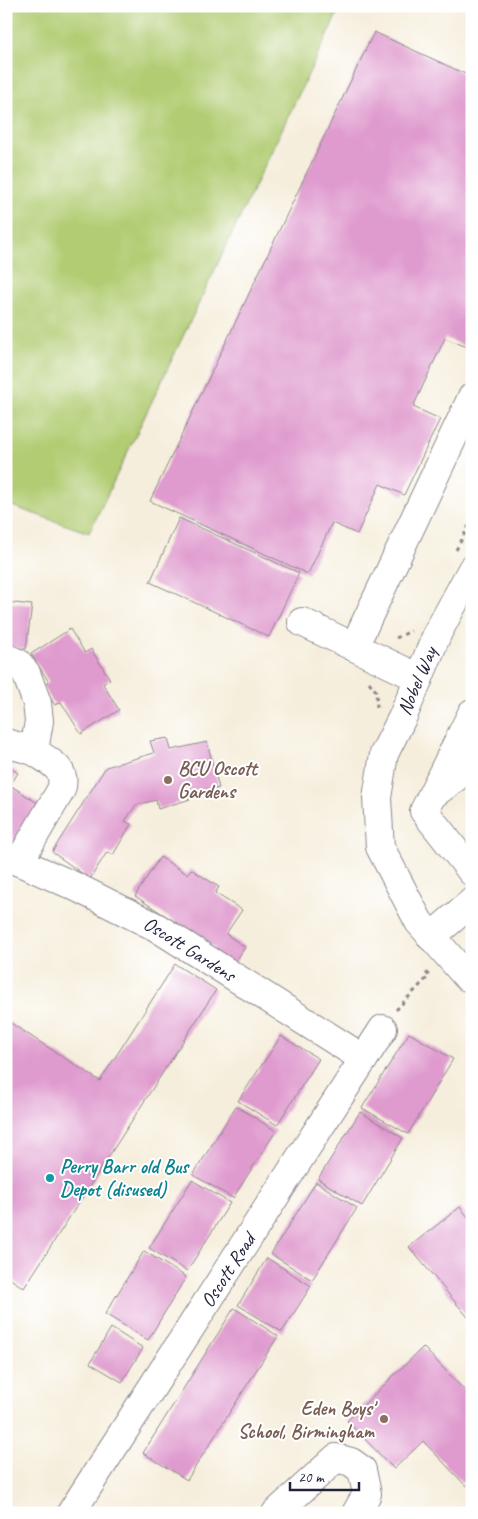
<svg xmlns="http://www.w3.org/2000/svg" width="478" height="1519" viewBox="0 0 478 1519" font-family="Caveat,sans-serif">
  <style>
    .green { fill: #b1cc72; stroke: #6a7756 }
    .building { fill: #df9ace }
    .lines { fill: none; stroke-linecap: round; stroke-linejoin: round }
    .minor-casing { stroke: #8c888c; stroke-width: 30 }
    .path { stroke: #8c888c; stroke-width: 3; stroke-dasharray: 4 4; stroke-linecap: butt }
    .minor { stroke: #fff; stroke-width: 28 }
    .education-dot { fill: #8d6e63; stroke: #fff; stroke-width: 2 }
    .culture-dot { fill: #0f9aa8; stroke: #fff; stroke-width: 2 }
    .labels { text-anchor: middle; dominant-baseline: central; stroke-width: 4; stroke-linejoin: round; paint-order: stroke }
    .street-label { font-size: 20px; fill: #22223b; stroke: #fff }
    .education-label { font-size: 20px; font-weight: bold; fill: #785e54; stroke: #fff; text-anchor: start }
    .culture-label { font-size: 20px; font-weight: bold; fill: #0d838f; stroke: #fff; text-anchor: start }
  </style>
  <rect width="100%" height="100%" fill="#fff"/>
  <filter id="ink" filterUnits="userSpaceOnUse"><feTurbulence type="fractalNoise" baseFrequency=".02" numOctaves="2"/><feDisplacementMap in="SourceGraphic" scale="10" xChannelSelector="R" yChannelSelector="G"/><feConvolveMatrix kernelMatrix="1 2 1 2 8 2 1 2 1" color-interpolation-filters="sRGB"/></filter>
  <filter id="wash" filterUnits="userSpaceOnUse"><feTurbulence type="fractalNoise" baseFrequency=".0096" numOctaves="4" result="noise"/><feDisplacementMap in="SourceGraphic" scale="20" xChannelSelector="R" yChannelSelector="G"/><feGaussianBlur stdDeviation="1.12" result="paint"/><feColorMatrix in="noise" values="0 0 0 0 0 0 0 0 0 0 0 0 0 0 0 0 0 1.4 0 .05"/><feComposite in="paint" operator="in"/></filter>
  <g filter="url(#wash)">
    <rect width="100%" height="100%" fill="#f6eedc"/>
    <!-- green -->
    <path class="green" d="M 6,6 L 341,6 L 89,533 L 6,504 Z"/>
    <g id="blocks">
      <!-- building -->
      <g class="building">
        <path d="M 374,32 L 472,77 L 472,349 L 445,338 L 413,407 L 440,419 L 404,495 L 380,484 L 357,534 L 332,523 L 308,574 L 150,501 Z"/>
        <path d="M 179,518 L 299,573 L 269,637 L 150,582 Z"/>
        <path d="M 6,602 L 32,605 L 26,649 L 6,646 Z"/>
        <path d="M 70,629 L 85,653 L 91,649 L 110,679 L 103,684 L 119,710 L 81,734 L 61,702 L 55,705 L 43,687 L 49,682 L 31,654 Z"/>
        <path d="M 168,738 L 171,750 L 207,742 L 219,788 L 188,793 L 190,799 L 158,809 L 156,800 L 136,805 L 125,821 L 131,824 L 113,855 L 107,852 L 90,879 L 52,852 L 106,767 L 154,753 L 150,741 Z"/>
        <path d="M 6,765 L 18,773 L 10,785 L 42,806 L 18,844 L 6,837 Z"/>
        <path d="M 160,857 L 187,874 L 191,869 L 219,887 L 215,893 L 242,910 L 226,934 L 245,947 L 233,966 L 211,953 L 215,948 L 135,896 Z"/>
        <path d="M 175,964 L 216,990 L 24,1288 L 6,1276 L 6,1020 L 100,1081 Z"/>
        <path d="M 409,1033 L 453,1059 L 408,1134 L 362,1108 Z"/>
        <path d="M 281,1036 L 319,1059 L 277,1125 L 238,1101 Z"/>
        <path d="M 236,1106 L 276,1131 L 233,1198 L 193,1175 Z"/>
        <path d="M 360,1112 L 403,1138 L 362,1206 L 318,1179 Z"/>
        <path d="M 192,1180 L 230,1203 L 187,1271 L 149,1248 Z"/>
        <path d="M 316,1182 L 357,1208 L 312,1280 L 271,1254 Z"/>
        <path d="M 460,1207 L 472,1222 L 472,1322 L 409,1247 Z"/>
        <path d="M 144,1251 L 186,1277 L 148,1340 L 105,1314 Z"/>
        <path d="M 267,1258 L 311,1286 L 282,1332 L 238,1305 Z"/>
        <path d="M 234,1308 L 278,1336 L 187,1480 L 143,1453 Z"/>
        <path d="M 111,1328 L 143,1348 L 122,1382 L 90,1363 Z"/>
        <path d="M 423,1347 L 472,1398 L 472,1481 L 466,1486 L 423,1441 L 394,1469 L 347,1421 Z"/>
      </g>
    </g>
  </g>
  <g filter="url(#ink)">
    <use href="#blocks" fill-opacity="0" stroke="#8c888c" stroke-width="1"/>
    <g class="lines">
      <defs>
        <g id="minor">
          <path d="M 472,569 L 438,632 L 403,716 L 384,754 L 377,798 L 380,847 L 419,922 L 467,977 L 472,973"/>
          <path d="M 302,622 L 419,678"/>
          <path d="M 354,647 L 472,397"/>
          <path d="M 6,658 L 18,663 L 26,673 L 37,703 L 39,721 L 34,751 C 49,762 68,768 61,790 L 19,862"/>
          <path d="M 472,713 L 424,811 L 472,872"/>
          <path d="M 6,743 L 34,751"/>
          <path d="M 435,793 L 472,765"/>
          <path id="s1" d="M 6,856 L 74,886 L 156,927 L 364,1059"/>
          <path d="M 431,937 L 472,902"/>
          <path id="s2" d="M 71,1513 L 383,1029"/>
          <path d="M 276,1513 L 336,1458 L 351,1462 L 362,1470 L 367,1494 L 356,1513"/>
        </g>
      </defs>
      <!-- minor casing -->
      <use href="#minor" class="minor-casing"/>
      <!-- path -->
      <g class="path">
        <path d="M 456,550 L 472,520"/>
        <path d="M 396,638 L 411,631"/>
        <path d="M 369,682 L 376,691 L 377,709"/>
        <path d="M 396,1010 L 429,976 L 425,971"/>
      </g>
      <!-- minor -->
      <use href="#minor" class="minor"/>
    </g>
  </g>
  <!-- markers -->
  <g class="education-dot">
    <circle cx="168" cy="780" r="5"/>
    <circle cx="384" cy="1419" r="5"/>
  </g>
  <circle class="culture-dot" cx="50" cy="1178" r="5"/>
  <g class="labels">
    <!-- street labels -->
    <g class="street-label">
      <text transform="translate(417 681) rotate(-67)">Nobel Way</text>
      <text stroke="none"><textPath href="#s1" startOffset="206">Oscott Gardens</textPath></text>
      <text stroke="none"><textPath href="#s2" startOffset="289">Oscott Road</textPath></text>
    </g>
    <!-- education labels -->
    <g class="education-label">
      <text x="178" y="768">BCU Oscott<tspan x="178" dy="23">Gardens</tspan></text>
      <text x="374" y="1408" text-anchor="end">Eden Boys'<tspan x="374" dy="23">School, Birmingham</tspan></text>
    </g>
    <!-- culture labels -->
    <g class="culture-label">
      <text x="60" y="1166">Perry Barr old Bus<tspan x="60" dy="23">Depot (disused)</tspan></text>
    </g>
  </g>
  <!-- margin -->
  <rect width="478" height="1519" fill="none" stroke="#fff" stroke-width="25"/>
  <!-- scale -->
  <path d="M290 1482v8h69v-8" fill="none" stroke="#22223b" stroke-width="2.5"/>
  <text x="298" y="1482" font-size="15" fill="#22223b" stroke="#ffffff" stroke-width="4" paint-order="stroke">20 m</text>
</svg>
